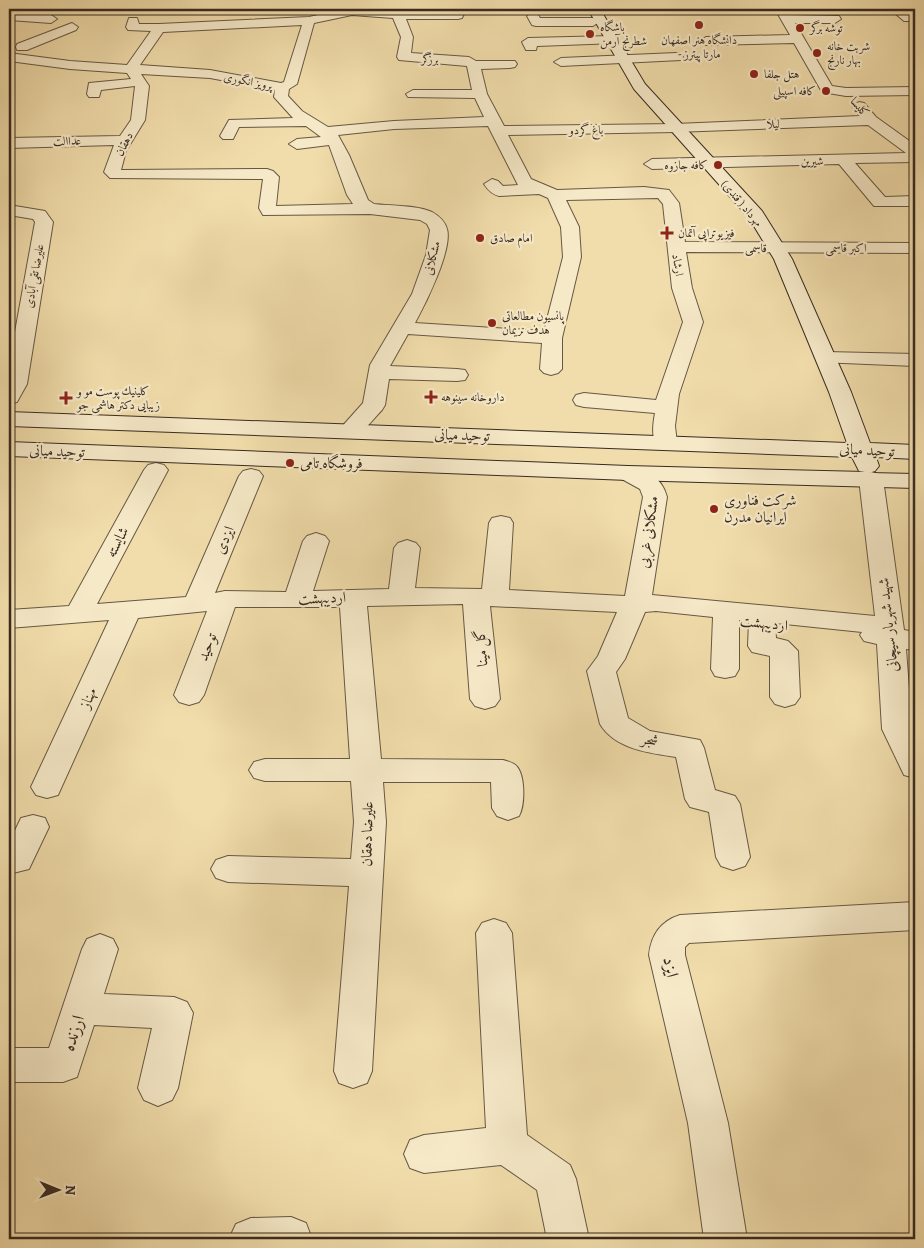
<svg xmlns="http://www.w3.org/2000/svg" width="924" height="1248" viewBox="0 0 924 1248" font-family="Alegreya,Amiri,serif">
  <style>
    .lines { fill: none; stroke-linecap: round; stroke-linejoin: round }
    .street-casing { stroke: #665844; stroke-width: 2 }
    .secondary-casing { stroke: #382b21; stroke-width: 2 }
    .street { fill: #f6e9c8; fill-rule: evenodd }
    .secondary { fill: #f6e9c8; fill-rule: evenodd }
    .poi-dot { fill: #8f2418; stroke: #f6e9c8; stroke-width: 2 }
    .labels { text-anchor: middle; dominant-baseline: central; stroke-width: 4.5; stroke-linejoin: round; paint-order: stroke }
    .far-poi-label { font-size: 12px; fill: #382b21; stroke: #f6e9c8; text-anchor: start }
    .far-street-label { font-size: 12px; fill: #382b21; stroke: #f6e9c8 }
    .street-label { font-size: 15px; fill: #382b21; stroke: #f6e9c8 }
    .poi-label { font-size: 15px; fill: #382b21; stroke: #f6e9c8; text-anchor: start }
    .near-street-label { font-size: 18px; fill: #382b21; stroke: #f6e9c8 }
  </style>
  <rect width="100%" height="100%" fill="#f1ddab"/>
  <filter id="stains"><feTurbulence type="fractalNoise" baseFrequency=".004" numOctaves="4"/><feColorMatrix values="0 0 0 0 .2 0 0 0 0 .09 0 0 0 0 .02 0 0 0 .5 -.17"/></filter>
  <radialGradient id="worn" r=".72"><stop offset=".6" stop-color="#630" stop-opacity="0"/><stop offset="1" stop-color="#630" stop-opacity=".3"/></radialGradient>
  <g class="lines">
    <defs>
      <g id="street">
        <path d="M 346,9 L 454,11 L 456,9 L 466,9 L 462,18 L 458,19 L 406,19 L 413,37 L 411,53 L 469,57 L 476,61 L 515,61 L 517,64 L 515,67 L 510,68 L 481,69 L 487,94 L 504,126 L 675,124 L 860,116 L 852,106 L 859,102 L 864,103 L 876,117 L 915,145 L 915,162 L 855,163 L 885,197 L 915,196 L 915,206 L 874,206 L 839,164 L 652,169 L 644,164 L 652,159 L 906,153 L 868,125 L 675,132 L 508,135 L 531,179 L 557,190 L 644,187 L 669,190 L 679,203 L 685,242 L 915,243 L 915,253 L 686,252 L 692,288 L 703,322 L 679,394 L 675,426 L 677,443 L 674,448 L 666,450 L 658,448 C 651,438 653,424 655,413 L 584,407 L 576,405 L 573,400 L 576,395 L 584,393 L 656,400 L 683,322 L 672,288 L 663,204 L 658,198 L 566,200 L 579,227 L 581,257 L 562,338 L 562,369 L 558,373 L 551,375 L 544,373 L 540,369 L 542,343 L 408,334 L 390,366 L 457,369 L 465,370 L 468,375 L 465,380 L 457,381 L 389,379 L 385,405 L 382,410 C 370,422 360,440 341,436 L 338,431 L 363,403 L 370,365 L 412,294 L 426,255 L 430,230 L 427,224 L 420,220 L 370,214 L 263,215 L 259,208 L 263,179 L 110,178 L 104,172 L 114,145 L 9,148 L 9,138 L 120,136 L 131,120 L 135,86 L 101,90 L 99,97 L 89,97 L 87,94 L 89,83 L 131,79 L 127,73 L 70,69 L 9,61 L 9,53 L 70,61 L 127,65 L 151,31 L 128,30 L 126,27 L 129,18 L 137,18 L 139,24 L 159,24 L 309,17 ZM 352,15 L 393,18 L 401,37 L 397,57 L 399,60 L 467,66 L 472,90 L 413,90 L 406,94 L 408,97 L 475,98 L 484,117 L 394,121 L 328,127 L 302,111 L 288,96 L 289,89 L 297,84 L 314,23 ZM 302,25 L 284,82 L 281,83 L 210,70 L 140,65 L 163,32 ZM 141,74 L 210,78 L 275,90 L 274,97 L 293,118 L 229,120 L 220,136 L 223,139 L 233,139 L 239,127 L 306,126 L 321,137 L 297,139 L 289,144 L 297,149 L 329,145 L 347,195 L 353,204 L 276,206 L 279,177 L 273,171 L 267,169 L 121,170 L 126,151 L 145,120 L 149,86 ZM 488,126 L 518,185 L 503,186 L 498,181 L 492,179 L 484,184 C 488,190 492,194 499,196 L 539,194 L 548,198 L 561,227 L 563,257 L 544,331 L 415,323 C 425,305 453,249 447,229 C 445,221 439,216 432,212 C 416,205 392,206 374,204 L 368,200 L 349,155 L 338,135 L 394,129 Z"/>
        <path d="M 775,9 L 787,9 L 791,15 L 839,16 L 841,19 L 835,23 L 795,23 L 832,86 L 846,88 L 915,87 L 915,95 L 846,96 L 822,92 L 794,43 L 706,45 L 700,41 L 706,37 L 790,35 Z"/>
        <path d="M 890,9 L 903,9 L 914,18 L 912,21 L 904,21 Z"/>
        <path d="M 9,12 L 51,15 L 57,19 L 51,23 L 9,20 Z"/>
        <path d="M 533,12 L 537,13 L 540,18 L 593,18 L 599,22 L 593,26 L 536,26 L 532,25 L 527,16 Z"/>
        <path d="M 72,23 L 78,27 L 76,30 L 27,50 L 17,50 L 16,47 L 17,44 Z"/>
        <path d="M 612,36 L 617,37 L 618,40 L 617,43 L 537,46 L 536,50 L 526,50 L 522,42 L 528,38 Z"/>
        <path d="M 676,53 L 681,54 L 683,57 L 681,60 L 561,66 L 554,62 L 561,58 Z"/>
        <path d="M 9,205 L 45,211 L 53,222 L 27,384 L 17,402 L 9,404 L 9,365 L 35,222 L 33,219 L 9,215 Z"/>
        <path d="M 826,352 L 915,354 L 915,366 L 819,362 L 816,358 L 819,354 Z"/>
        <path d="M 156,463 L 164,465 L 168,470 L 97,604 L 186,597 L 239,476 L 243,471 L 251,469 L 259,471 L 263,476 L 215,593 L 225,591 L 286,592 L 303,541 L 307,536 L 316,533 L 325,536 L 329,541 L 313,591 L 389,589 L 394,548 L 398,543 L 407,540 L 416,543 L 420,548 L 415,588 L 482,589 L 489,523 L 492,518 L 501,516 L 510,518 L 513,523 L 509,590 L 625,596 L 643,497 L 640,489 L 620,478 L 616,473 L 620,468 C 640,463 662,476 667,497 L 652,595 L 875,616 L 859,479 L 863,474 L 871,472 L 879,474 L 883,479 L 904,630 L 915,632 L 915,650 L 906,649 L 912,729 L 915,736 L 915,778 L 904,775 L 882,729 L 877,644 L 864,641 L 860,635 L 862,632 L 775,623 L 776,638 L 788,641 L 798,651 L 800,697 L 795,704 L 785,707 L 775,704 L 770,697 L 770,656 L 752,652 L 748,646 L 749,621 L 739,620 L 739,669 L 735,676 L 725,678 L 715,676 L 711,669 L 713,617 L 656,611 L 645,612 L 625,659 L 616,672 L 628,718 L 650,731 L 700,740 L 704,748 L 715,790 L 735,796 L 740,804 L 750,857 L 745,866 L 733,870 L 721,866 L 716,857 L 709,812 L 690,807 L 685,799 L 676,757 C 649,753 615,749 600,724 L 587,671 L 598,656 L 617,612 L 490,606 L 500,699 L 495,706 L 485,709 L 475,706 L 470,699 L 463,604 L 367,606 L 381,759 L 503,760 C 506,761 511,762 514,764 C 526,771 525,806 519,816 L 508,820 L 497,816 L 492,808 L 491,782 L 383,782 L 386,822 L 372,1071 L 367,1083 L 353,1088 L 339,1083 L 334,1071 L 349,886 L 228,882 L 216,878 L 211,869 L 216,860 L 228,856 L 351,859 L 354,822 L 351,781 L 265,781 L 254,778 L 249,770 L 254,762 L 265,759 L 350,759 L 340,607 L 235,607 L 204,695 L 199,702 L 189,705 L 179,702 L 174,695 L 207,611 L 138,618 L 58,795 L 47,798 L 36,795 L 31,787 L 109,620 L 9,628 L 9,610 L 69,606 L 144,470 L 148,465 Z"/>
        <path d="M 33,815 L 45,818 L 49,827 L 29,869 L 9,874 L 9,843 L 21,818 Z"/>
        <path d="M 915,902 L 915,930 L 689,943 L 685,947 L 685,955 L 728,1123 L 747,1239 L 704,1239 L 688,1123 L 649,955 C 651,935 661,921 680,915 Z"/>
        <path d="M 494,919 L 506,923 L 512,933 L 527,1135 L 570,1165 L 576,1179 L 589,1239 L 547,1239 L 537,1190 L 501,1165 L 424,1173 L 410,1168 L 404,1154 L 410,1140 L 424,1135 L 486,1128 L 476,933 L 482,923 Z"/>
        <path d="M 100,934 L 113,939 L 118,949 L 104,994 L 174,997 L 187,1002 L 193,1013 L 178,1088 L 172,1100 L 158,1106 L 144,1100 L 138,1088 L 152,1028 L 94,1025 L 77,1077 L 63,1082 L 9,1082 L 9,1048 L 49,1048 L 82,949 L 87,939 Z"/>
        <path d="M 291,1217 L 306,1223 L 312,1239 L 229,1239 L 236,1224 L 251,1218 Z"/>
      </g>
      <path id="secondary" d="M 588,9 L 600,9 L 645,84 L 762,211 L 792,259 L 851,392 L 870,443 L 915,445 L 915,459 L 876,457 L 879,466 L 875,471 L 869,473 L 915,474 L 915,488 L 628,480 L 9,456 L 9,442 L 628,466 L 865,472 L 859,471 L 852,457 L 9,426 L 9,412 L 847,443 L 829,392 L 774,259 L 749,218 L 634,89 Z"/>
    </defs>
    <!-- street casing -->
    <use href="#street" class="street-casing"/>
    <!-- secondary casing -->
    <use href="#secondary" class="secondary-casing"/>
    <!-- street -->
    <use href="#street" class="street"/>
    <!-- secondary -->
    <use href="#secondary" class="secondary"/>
  </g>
  <!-- markers -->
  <g class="poi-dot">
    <circle cx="699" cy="25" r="5"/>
    <circle cx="800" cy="28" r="5"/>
    <circle cx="590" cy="34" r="5"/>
    <circle cx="817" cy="53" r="5"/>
    <circle cx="754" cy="74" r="5"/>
    <circle cx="826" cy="91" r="5"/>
    <circle cx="718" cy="165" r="5"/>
    <path d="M664.5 225.5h5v5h5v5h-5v5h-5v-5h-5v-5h5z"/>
    <circle cx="480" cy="238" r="5"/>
    <circle cx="492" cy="323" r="5"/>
    <path d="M428.5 389.5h5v5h5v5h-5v5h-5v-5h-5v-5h5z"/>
    <path d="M63.5 390.5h5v5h5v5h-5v5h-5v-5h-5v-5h5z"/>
    <circle cx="290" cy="463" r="5"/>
    <circle cx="714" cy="509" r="5"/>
  </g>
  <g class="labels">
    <!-- far-poi labels -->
    <g class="far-poi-label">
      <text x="600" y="27">باشگاه<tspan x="600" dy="14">شطرنج آرمن</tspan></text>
      <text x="810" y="28">توشه برگر</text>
      <text x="699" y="40" text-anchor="middle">دانشگاه هنر اصفهان<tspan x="699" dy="14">- مارتا پیترز</tspan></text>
      <text x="827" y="46">شربت خانه<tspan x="827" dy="14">بهار نارنج</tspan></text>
      <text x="764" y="74">هتل جلفا</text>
      <text x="816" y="91" text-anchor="end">کافه اسپیلی</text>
      <text x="708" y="165" text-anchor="end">کافه جازوه</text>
      <text x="678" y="233">فیزیوتراپی آتمان</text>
      <text x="490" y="238">امام صادق</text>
      <text x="502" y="316">پانسیون مطالعاتی<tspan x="502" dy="14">هدف نریمان</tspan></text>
      <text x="77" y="391">كلينيك پوست مو و<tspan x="77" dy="14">زيبايى دکتر هاشمی جو</tspan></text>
      <text x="441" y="397">داروخانه سینوهه</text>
    </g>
    <!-- far-street labels -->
    <g class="far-street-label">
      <text transform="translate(430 59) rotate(3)">برزگر</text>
      <text transform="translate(248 81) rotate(11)">پرویز انگوری</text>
      <text transform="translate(860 107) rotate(48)">کلیسا</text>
      <text transform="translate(773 124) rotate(-2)">لیلا</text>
      <text transform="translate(586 130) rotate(-1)">باغ گردو</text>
      <text transform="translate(67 141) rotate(-2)">عداالت</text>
      <text transform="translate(124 144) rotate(-62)">دهقان</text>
      <text transform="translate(812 161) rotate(-1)">شیرین</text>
      <text transform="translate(742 203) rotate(50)">مهرداد ( قندی)</text>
      <text transform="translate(756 248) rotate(1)">قاسمی</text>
      <text x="846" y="248">اکبر قاسمی</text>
      <text transform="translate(432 258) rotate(-76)">مشکلانی</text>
      <text transform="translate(678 265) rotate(81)">ارشاد</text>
      <text transform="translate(34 276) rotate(-80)">علیرضا تقی آبادی</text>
    </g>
    <!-- street labels -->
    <g class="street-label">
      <text transform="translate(462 435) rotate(2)">توحید میانی</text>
      <text transform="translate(867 450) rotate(3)">توحید میانی</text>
      <text transform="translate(57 451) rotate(2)">توحید میانی</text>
      <text transform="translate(648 532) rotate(-82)">مشکلانی غربی</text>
      <text transform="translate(224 540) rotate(-67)">ایزدی</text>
      <text transform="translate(117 542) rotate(-62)">شایسته</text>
      <text transform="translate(322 598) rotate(-3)">اردیبهشت</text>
      <text transform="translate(764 623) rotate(6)">اردیبهشت</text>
      <text transform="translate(888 625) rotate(-96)">شهید شهریار سیچانی</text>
      <text transform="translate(207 647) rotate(-69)">توحید</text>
      <text transform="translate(481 648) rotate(-95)">گل مینا</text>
      <text transform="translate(88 698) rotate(-66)">مهناز</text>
      <text transform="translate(650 740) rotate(16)">شجر</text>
      <text transform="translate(367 834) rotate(-89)">علیرضا دهقان</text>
    </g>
    <!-- poi labels -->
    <g class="poi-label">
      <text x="300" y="463">فروشگاه تامی</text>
      <text x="724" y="500">شرکت فناوری<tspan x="724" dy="17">ایرانیان مدرن</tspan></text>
    </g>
    <!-- near-street labels -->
    <g class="near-street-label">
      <text transform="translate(671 967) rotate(80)">ایزد</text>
      <text transform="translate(73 1033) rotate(-72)">ارزنده</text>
    </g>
  </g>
  <!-- margin -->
  <rect width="924" height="1248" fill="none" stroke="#f1ddab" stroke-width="30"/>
  <rect x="10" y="10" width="904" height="1228" fill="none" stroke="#382b21" stroke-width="2.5"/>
  <rect x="15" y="15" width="894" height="1218" fill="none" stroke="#382b21"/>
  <!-- north arrow -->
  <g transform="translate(58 1190) rotate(91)" stroke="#f6e9c8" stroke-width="4" paint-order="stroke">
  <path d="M0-4L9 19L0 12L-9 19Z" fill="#382b21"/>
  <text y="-8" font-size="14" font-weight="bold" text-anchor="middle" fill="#382b21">N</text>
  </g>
  <rect width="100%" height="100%" filter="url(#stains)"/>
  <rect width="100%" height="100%" fill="url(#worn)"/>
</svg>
